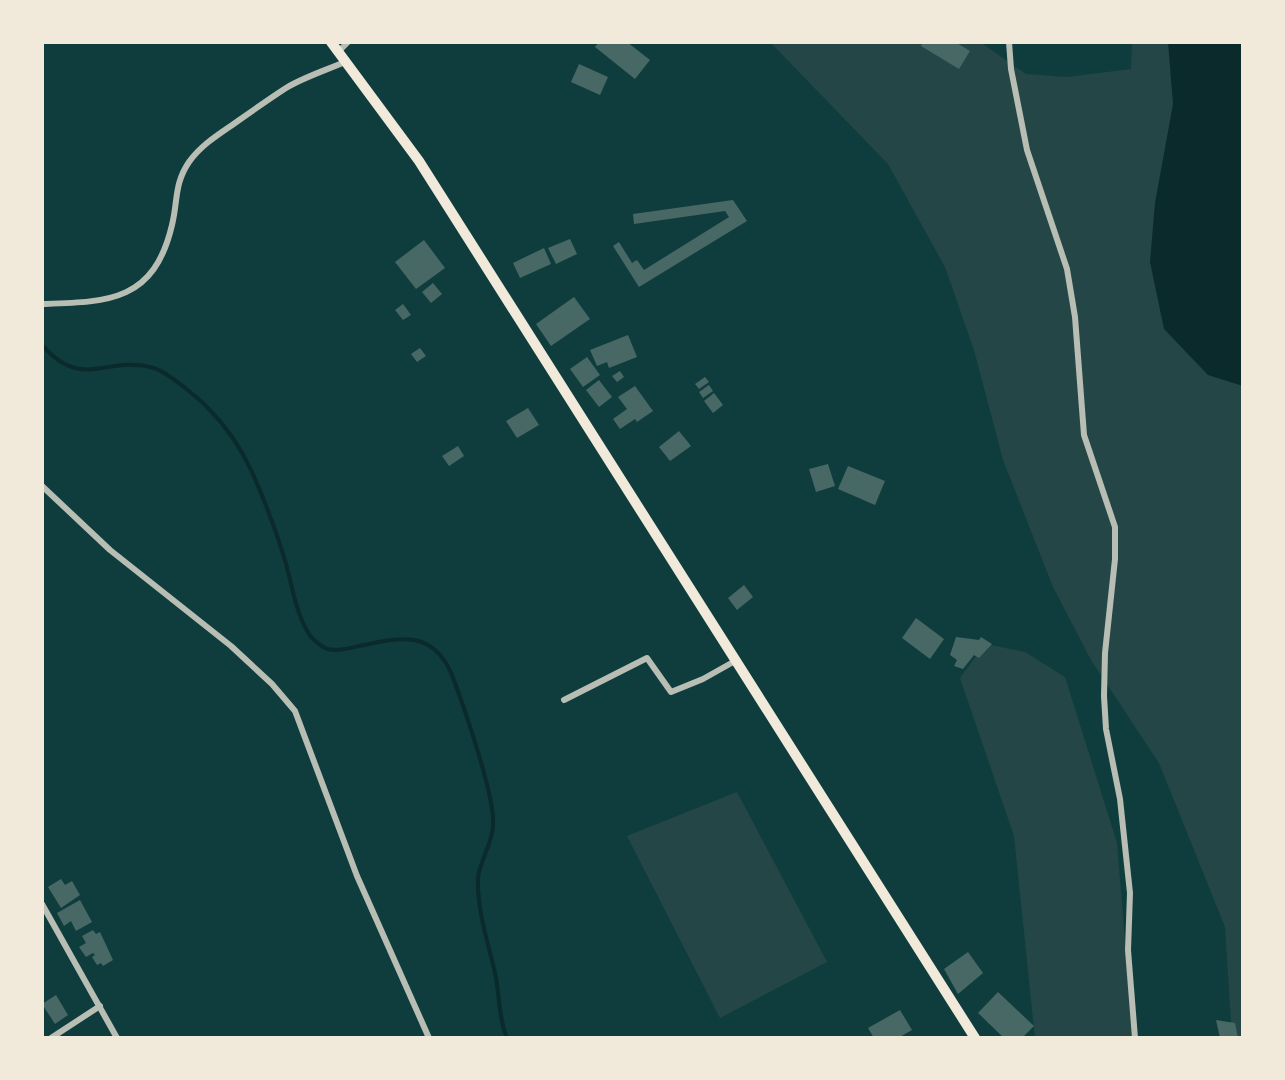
<svg xmlns="http://www.w3.org/2000/svg" width="1285" height="1080" viewBox="0 0 1285 1080" font-family="'IBM Plex Serif',serif">
  <style>
    .green { fill: #244646 }
    .water { fill: #0a2a2b }
    .lines { fill: none; stroke-linecap: round; stroke-linejoin: round }
    .stream { stroke: #0a2a2b; stroke-width: 4 }
    .building { fill: #486865 }
    .minor { stroke: #b8beb3; stroke-width: 6 }
    .primary { stroke: #f1e9da; stroke-width: 10 }
  </style>
  <rect width="100%" height="100%" fill="#0f3d3e"/>
  <!-- green -->
  <g class="green">
    <path d="M 770,42 L 980,42 L 1026,74 L 1067,77 L 1131,69 L 1132,42 L 1242,42 L 1243,1038 L 1232,1038 L 1225,927 L 1159,763 L 1091,660 L 1053,587 L 1003,460 L 974,350 L 945,267 L 888,164 Z"/>
    <path d="M 985,644 L 1025,652 L 1065,677 L 1117,843 L 1133,1038 L 1035,1038 L 1014,836 L 960,678 Z"/>
    <path d="M 737,792 L 827,962 L 720,1018 L 627,836 Z"/>
  </g>
  <!-- water -->
  <path class="water" d="M 1168,42 L 1243,42 L 1243,386 L 1208,375 L 1164,329 L 1150,262 L 1155,203 L 1173,104 Z"/>
  <g class="lines">
    <!-- stream -->
    <path class="stream" d="M 42,345 C 83,392 106,354 154,368 C 167,372 197,397 207,407 C 226,426 241,448 252,472 C 264,499 275,528 284,557 C 292,582 295,615 311,637 C 314,640 321,646 325,648 C 333,652 346,649 355,647 C 396,638 432,627 452,675 C 463,704 496,799 493,826 C 492,844 479,863 478,878 C 477,911 488,942 495,973 C 500,995 498,1017 507,1038"/>
  </g>
  <!-- building -->
  <g class="building">
    <path d="M 599,42 L 627,42 L 650,60 L 635,79 L 595,47 Z"/>
    <path d="M 923,42 L 955,42 L 970,51 L 959,69 L 921,46 Z"/>
    <path d="M 579,64 L 608,77 L 600,95 L 571,82 Z"/>
    <path d="M 733,200 L 747,221 L 639,287 L 613,246 L 619,242 L 632,263 L 637,260 L 644,270 L 729,217 L 725,211 L 634,224 L 633,214 Z"/>
    <path d="M 570,239 L 577,254 L 556,264 L 548,248 Z"/>
    <path d="M 424,240 L 445,268 L 416,289 L 395,262 Z"/>
    <path d="M 544,248 L 551,264 L 520,278 L 513,263 Z"/>
    <path d="M 433,283 L 442,294 L 431,303 L 422,292 Z"/>
    <path d="M 574,297 L 590,319 L 551,346 L 536,324 Z"/>
    <path d="M 403,304 L 411,315 L 403,320 L 395,310 Z"/>
    <path d="M 628,335 L 637,357 L 609,368 L 607,362 L 597,366 L 590,350 Z"/>
    <path d="M 420,348 L 426,356 L 417,362 L 411,354 Z"/>
    <path d="M 587,357 L 600,375 L 583,387 L 570,369 Z"/>
    <path d="M 620,371 L 624,377 L 617,382 L 612,376 Z"/>
    <path d="M 705,377 L 709,382 L 699,389 L 695,384 Z"/>
    <path d="M 599,380 L 612,397 L 599,407 L 586,390 Z"/>
    <path d="M 709,385 L 713,391 L 703,398 L 699,392 Z"/>
    <path d="M 635,386 L 653,411 L 637,422 L 635,419 L 620,429 L 613,419 L 627,409 L 618,397 Z"/>
    <path d="M 714,393 L 723,405 L 713,413 L 704,401 Z"/>
    <path d="M 528,408 L 539,425 L 517,438 L 506,421 Z"/>
    <path d="M 679,431 L 691,446 L 670,461 L 659,447 Z"/>
    <path d="M 458,446 L 464,456 L 449,466 L 442,456 Z"/>
    <path d="M 828,464 L 835,486 L 816,492 L 809,469 Z"/>
    <path d="M 848,466 L 885,481 L 875,505 L 838,489 Z"/>
    <path d="M 744,585 L 753,597 L 737,610 L 728,598 Z"/>
    <path d="M 916,618 L 944,639 L 930,659 L 902,638 Z"/>
    <path d="M 956,637 L 979,640 L 981,637 L 992,644 L 979,658 L 974,655 L 963,669 L 954,666 L 957,660 L 950,655 Z"/>
    <path d="M 61,879 L 65,885 L 72,881 L 80,895 L 61,908 L 48,887 Z"/>
    <path d="M 80,900 L 92,922 L 76,931 L 71,921 L 64,926 L 57,913 Z"/>
    <path d="M 93,930 L 96,934 L 100,932 L 113,960 L 103,966 L 101,963 L 97,965 L 92,957 L 95,955 L 93,953 L 86,957 L 79,947 L 86,943 L 82,936 Z"/>
    <path d="M 968,952 L 983,973 L 958,994 L 944,969 Z"/>
    <path d="M 998,992 L 1034,1026 L 1022,1038 L 1004,1038 L 978,1013 Z"/>
    <path d="M 56,995 L 68,1015 L 55,1024 L 42,1004 Z"/>
    <path d="M 900,1010 L 912,1030 L 898,1038 L 874,1038 L 868,1028 Z"/>
    <path d="M 1216,1020 L 1235,1023 L 1238,1038 L 1220,1038 Z"/>
  </g>
  <g class="lines">
    <!-- minor -->
    <g class="minor">
      <path d="M 1009,42 L 1011,69 L 1027,150 L 1067,269 L 1075,317 L 1084,435 L 1115,527 L 1115,559 L 1105,653 L 1104,696 L 1106,729 L 1120,799 L 1130,893 L 1128,950 L 1135,1038"/>
      <path d="M 339,51 L 348,42"/>
      <path d="M 42,304 C 108,302 154,302 172,225 C 178,201 174,184 189,162 C 201,145 219,134 235,123 C 252,111 269,99 286,88 C 304,77 327,70 347,61"/>
      <path d="M 42,486 L 110,550 L 231,646 L 272,684 L 295,711 L 357,876 L 429,1038"/>
      <path d="M 564,700 L 647,658 L 671,692 L 703,679 L 735,661"/>
      <path d="M 42,904 L 117,1038"/>
      <path d="M 51,1038 L 100,1006"/>
    </g>
    <!-- primary -->
    <path class="primary" d="M 331,42 L 419,161 L 975,1038"/>
  </g>
  <!-- border -->
  <rect width="1285" height="1080" fill="none" stroke="#f1e9da" stroke-width="88"/>
</svg>
